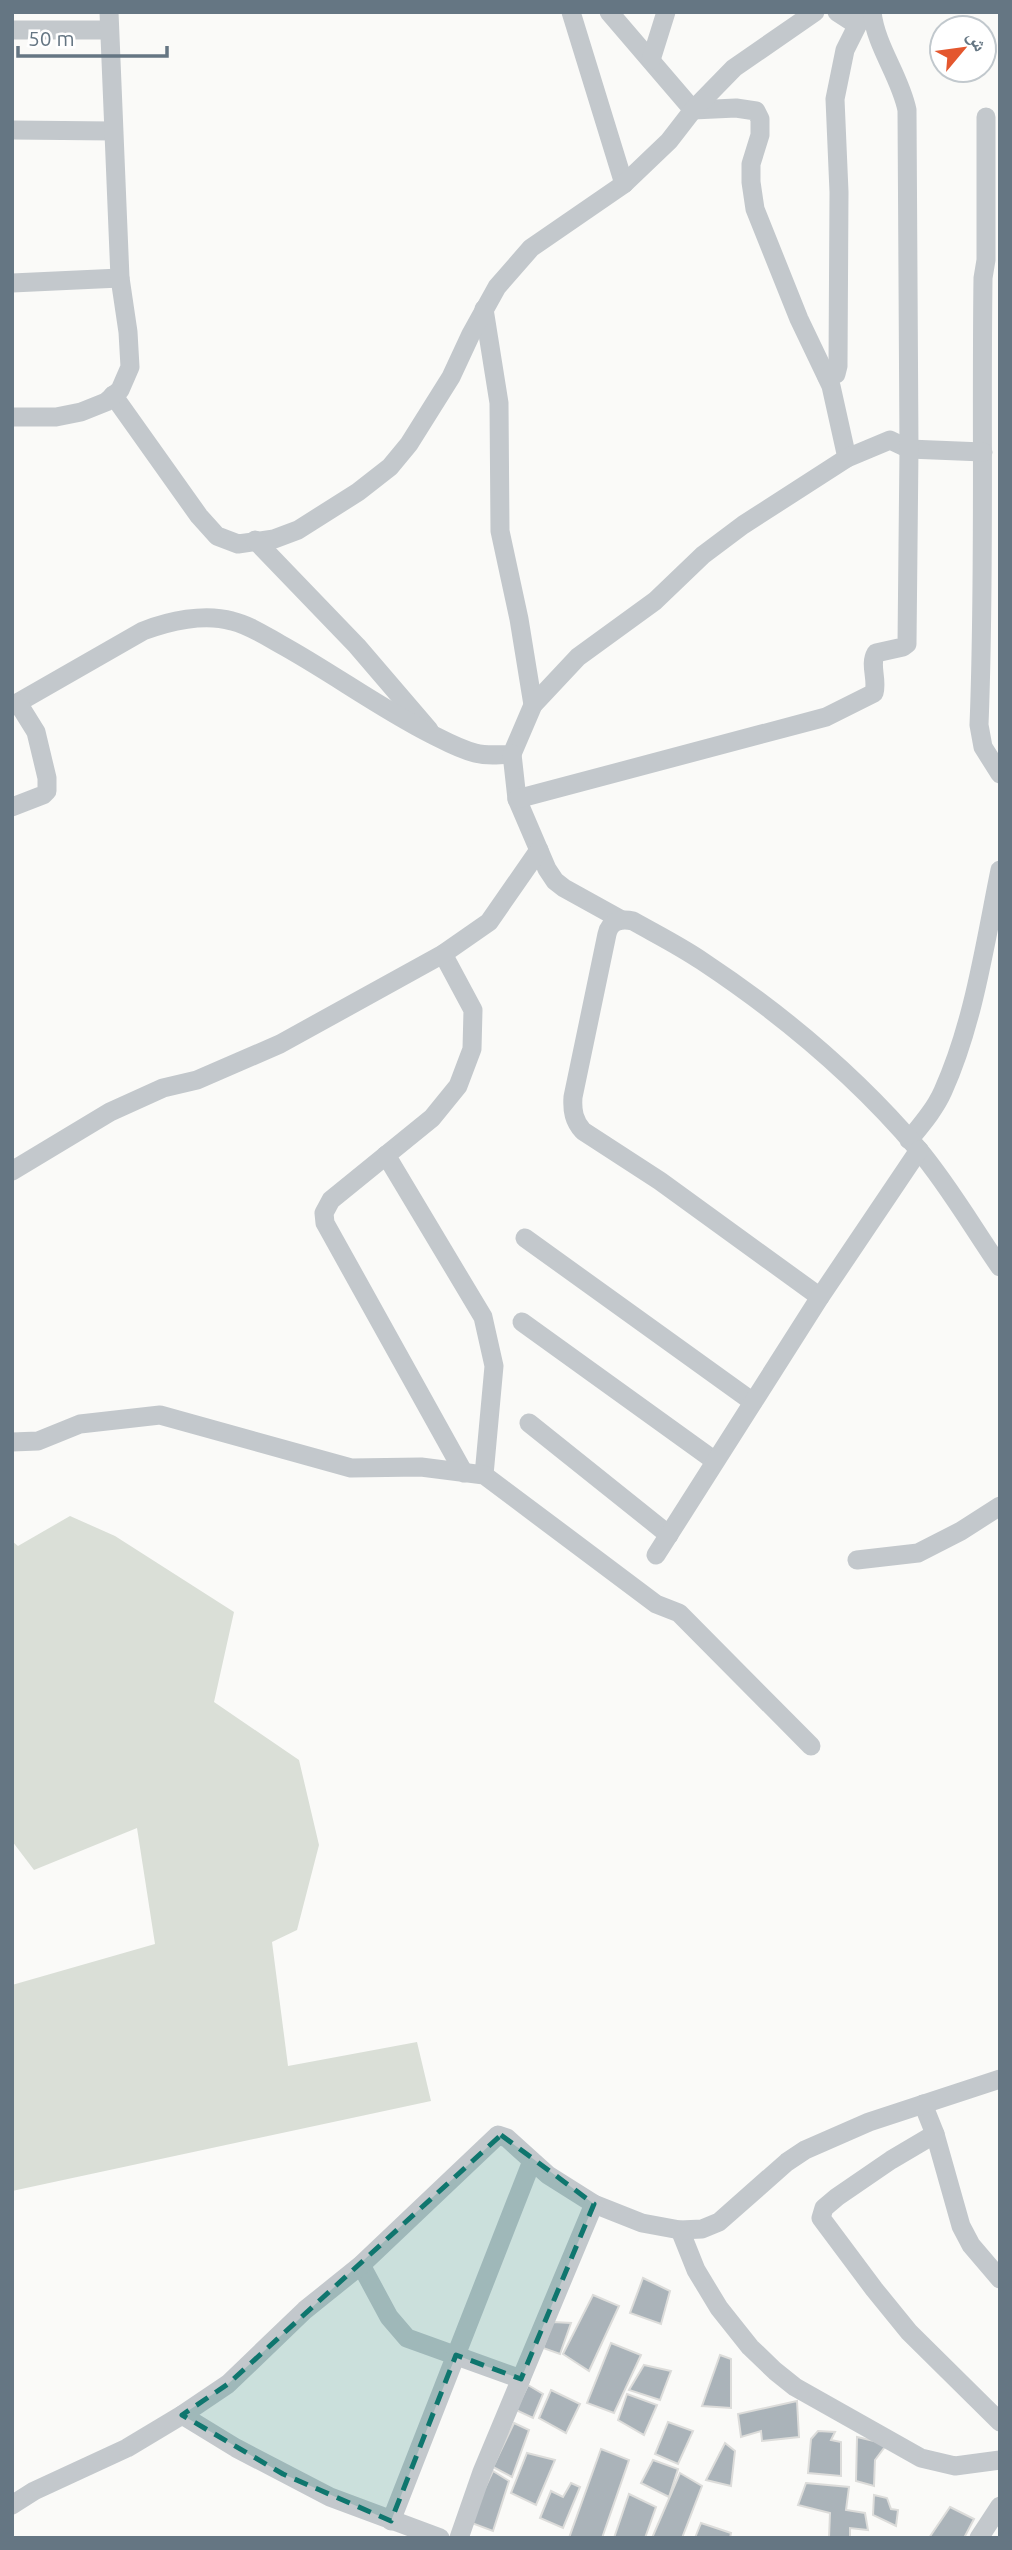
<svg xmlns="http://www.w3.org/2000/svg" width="1012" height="2550" viewBox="0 0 1012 2550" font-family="Ubuntu,'Noto Naskh Arabic',sans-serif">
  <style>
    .green { fill: #dadfd7 }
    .building { fill: #aab3b9; stroke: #dcdcda; stroke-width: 2 }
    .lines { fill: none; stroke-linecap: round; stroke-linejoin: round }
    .minor { stroke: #c3c8cc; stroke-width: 19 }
    .marked { fill: #0f766e; fill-opacity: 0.2; stroke: #0f766e; stroke-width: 5; stroke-dasharray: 14 9; stroke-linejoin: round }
  </style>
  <rect width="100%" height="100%" fill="#fafaf8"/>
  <!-- green -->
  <path class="green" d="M 70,1516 L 115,1536 L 234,1612 L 214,1702 L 299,1760 L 319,1845 L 297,1930 L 272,1942 L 288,2066 L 417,2042 L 431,2101 L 12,2191 L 12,1985 L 155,1944 L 137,1828 L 34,1870 L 12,1841 L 12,1541 L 18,1546 Z"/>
  <!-- building -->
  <g class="building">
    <path d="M 643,2278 L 670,2291 L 661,2324 L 630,2313 Z"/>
    <path d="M 593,2295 L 619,2306 L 589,2371 L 563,2354 Z"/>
    <path d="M 553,2322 L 571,2323 L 560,2354 L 543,2348 Z"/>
    <path d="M 611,2343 L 641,2355 L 614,2413 L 587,2403 Z"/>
    <path d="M 720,2355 L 731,2359 L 731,2408 L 702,2406 Z"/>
    <path d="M 644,2365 L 671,2371 L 660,2400 L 629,2390 Z"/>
    <path d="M 528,2385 L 543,2394 L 533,2418 L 516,2410 Z"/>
    <path d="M 551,2390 L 580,2404 L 566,2433 L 539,2418 Z"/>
    <path d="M 627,2394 L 657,2405 L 644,2435 L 618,2420 Z"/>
    <path d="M 797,2401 L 799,2437 L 762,2441 L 761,2431 L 741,2437 L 738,2414 Z"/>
    <path d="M 668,2422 L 693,2431 L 678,2464 L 655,2454 Z"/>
    <path d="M 514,2423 L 529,2430 L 512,2477 L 493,2467 Z"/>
    <path d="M 818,2431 L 835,2432 L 831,2440 L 841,2442 L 841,2476 L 808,2473 L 811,2439 Z"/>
    <path d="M 857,2437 L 887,2444 L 875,2460 L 874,2486 L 856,2481 Z"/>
    <path d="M 725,2443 L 735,2451 L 731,2486 L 706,2480 Z"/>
    <path d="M 601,2449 L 629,2460 L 602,2538 L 569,2538 Z"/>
    <path d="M 527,2453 L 555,2460 L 536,2505 L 511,2493 Z"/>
    <path d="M 653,2460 L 678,2469 L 669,2497 L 641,2483 Z"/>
    <path d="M 493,2471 L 509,2481 L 493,2531 L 469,2522 Z"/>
    <path d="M 680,2473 L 702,2486 L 682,2538 L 652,2538 Z"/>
    <path d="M 571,2483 L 580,2487 L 563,2528 L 540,2518 L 551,2491 L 563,2497 Z"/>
    <path d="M 806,2483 L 849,2487 L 846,2510 L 865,2513 L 868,2530 L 850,2528 L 850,2538 L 829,2538 L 830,2513 L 798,2505 Z"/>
    <path d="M 629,2494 L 656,2507 L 645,2538 L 614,2538 Z"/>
    <path d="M 874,2495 L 887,2498 L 891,2509 L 898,2510 L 896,2526 L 873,2515 Z"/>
    <path d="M 950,2507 L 974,2519 L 964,2538 L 929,2538 Z"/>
    <path d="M 701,2523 L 731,2533 L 730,2538 L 695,2538 Z"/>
  </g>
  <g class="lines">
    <!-- minor -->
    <g class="minor">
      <path d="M 571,12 L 624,184"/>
      <path d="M 609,12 L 693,110 L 736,108 L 756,111 L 760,119 L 760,135 L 751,164 L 751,182 L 755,209 L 799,319 L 831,386 L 847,458"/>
      <path d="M 837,12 L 857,25"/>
      <path d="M 12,30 L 109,30"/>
      <path d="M 651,60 L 666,12"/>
      <path d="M 986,117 L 986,260 L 983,278 C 981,427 985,576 979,725 L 983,747 L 1000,774"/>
      <path d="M 12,130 L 113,131"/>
      <path d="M 12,283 L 120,278"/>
      <path d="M 484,309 L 499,403 L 500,531 L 519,619 L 533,705"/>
      <path d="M 827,377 L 836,374 L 838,366 L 839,192 L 835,99 L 845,50 L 864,12"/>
      <path d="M 113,395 L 199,516 L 217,536 L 238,544 L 274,539 L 298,530 L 358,492 L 390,467 L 409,444 L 451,377 L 471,334 L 497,287 L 531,248 L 624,184 L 669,141 L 693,110 L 734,68 L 815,12"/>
      <path d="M 12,417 L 56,417 L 81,412 L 106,402 L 120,390 L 130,367 L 128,332 L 120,278 L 109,12"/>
      <path d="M 255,540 L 357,646 L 429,730"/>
      <path d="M 12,706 L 143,631 C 169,621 204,613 232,621 C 249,625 264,635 280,644 C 331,672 378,707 431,734 C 445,741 459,749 475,753 C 487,756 499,755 512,754 L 533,705 L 578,657 L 655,601 L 703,555 L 743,525 L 847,458 L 890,440 L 909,449 L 983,452"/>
      <path d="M 512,754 L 517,799 L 547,869 L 555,881 L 564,888 L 620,919"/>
      <path d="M 517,799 L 826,717 L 874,693 C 878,679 869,665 876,653 L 903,647 L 907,644 L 909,449 L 907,110 C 900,76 876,47 872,12"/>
      <path d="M 12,807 L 43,795 L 47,791 L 47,778 L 36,732 L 18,703"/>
      <path d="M 443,954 L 473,1010 L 472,1049 L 458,1086 L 432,1118 L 331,1200 L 324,1213 L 325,1223 L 464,1473"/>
      <path d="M 909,1140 C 922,1124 935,1109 943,1091 C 974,1022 985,943 1000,870"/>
      <path d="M 386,1155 L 483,1317 L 494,1366 L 484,1475"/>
      <path d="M 12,1171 L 110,1112 L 163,1088 L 197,1080 L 280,1044 L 443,954 L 489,922 L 539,850"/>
      <path d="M 525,1238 L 753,1402"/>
      <path d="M 820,1297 L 660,1181 L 583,1131 C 574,1121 572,1111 573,1097 L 607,934 C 610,921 621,918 633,921 C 656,934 680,946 702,961 C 782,1014 856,1076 918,1149 C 949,1186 973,1228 1000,1267"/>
      <path d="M 522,1322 L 715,1461"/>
      <path d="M 529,1423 L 669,1535"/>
      <path d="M 12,1442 L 38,1441 L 80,1424 L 160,1415 L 351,1468 L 421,1467 L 484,1475 L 656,1604 L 679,1613 L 811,1746"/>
      <path d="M 656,1555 L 820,1297 L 919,1150"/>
      <path d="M 857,1560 L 918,1553 L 961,1531 L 1000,1506"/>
      <path d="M 923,2104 L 935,2134 L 891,2160 L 837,2197 L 824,2208 L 821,2218 L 874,2289 L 909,2332 L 1000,2422"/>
      <path d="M 935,2134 L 961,2226 L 971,2245 L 1000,2279"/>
      <path d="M 680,2230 L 696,2270 L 719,2308 L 750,2347 L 775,2371 L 795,2387 L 921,2458 L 955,2466 L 1000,2460"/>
      <path d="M 361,2265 L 389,2317 L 407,2338 L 521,2379"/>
      <path d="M 182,2415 L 236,2448 L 330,2497 L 440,2538"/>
      <path d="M 12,2505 L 34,2491 L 127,2448 L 182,2415 L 228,2384 L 305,2310 L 361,2265 L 498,2135 L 507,2138 L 548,2175 L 594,2204 L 642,2223 L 680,2230 L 702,2229 L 719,2222 L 787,2162 L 805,2150 L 869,2122 L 1000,2079"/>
      <path d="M 391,2521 L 532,2161"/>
      <path d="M 459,2538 L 482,2472 L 594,2204"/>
      <path d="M 979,2538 L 1000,2506"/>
    </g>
  </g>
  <!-- marked area -->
  <path class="marked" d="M 501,2135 L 594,2204 L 521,2379 L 456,2355 L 391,2521 L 283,2474 L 182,2415 L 228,2384 Z"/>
  <!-- border -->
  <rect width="1012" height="2550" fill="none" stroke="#657683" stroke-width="28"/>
  <!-- north arrow -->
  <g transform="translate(963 49) rotate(61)"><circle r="33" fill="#ffffff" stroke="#c1c8cd" stroke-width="2"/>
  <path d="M0-5L12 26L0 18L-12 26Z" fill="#e4572e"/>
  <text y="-10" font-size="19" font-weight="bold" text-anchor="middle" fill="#657683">ش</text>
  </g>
  <!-- scale -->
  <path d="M18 46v10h149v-10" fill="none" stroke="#657683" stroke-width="3.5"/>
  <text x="28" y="46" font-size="21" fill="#657683" stroke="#ffffff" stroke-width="5" paint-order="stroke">50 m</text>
</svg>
